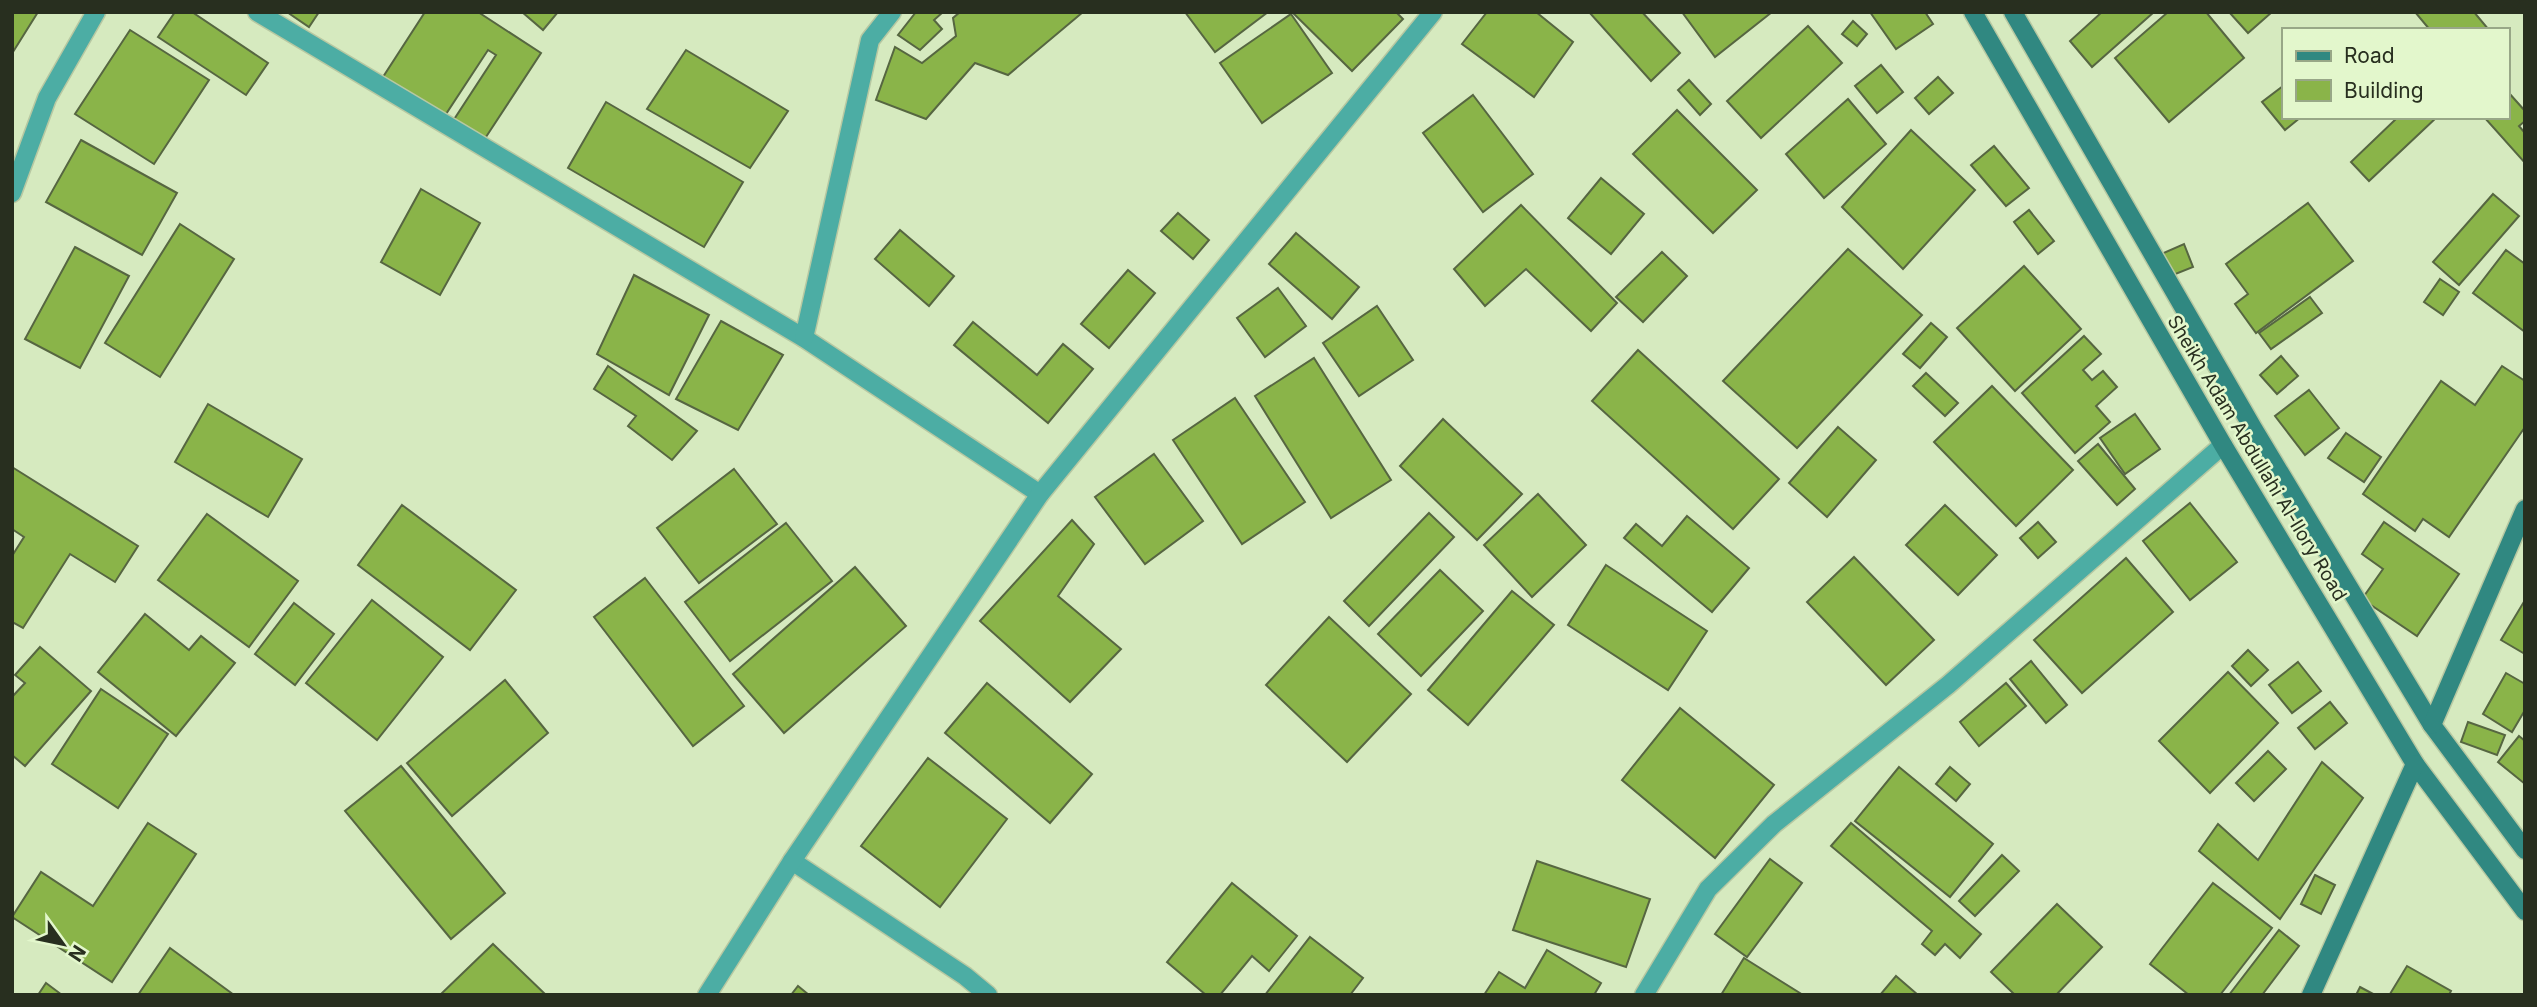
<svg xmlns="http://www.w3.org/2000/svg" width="2537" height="1007" viewBox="0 0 2537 1007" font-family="Inter,sans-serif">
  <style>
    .building { fill: #8ab449; stroke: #566641; stroke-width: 2 }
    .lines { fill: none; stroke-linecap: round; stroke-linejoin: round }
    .street-casing { stroke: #b7c8a2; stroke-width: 21 }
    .secondary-casing { stroke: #b7c8a2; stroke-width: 21 }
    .street { stroke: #4cada4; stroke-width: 18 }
    .secondary { stroke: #308881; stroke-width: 18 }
    .labels { text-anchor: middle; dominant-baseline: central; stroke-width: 5; stroke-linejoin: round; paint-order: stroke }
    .street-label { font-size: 19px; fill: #282f1f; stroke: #e3f7cc }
  </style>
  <rect width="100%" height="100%" fill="#d6eabf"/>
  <!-- building -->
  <g class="building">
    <path d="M 12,12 L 38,12 L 13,52 L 12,51 Z"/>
    <path d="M 175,12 L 192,12 L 268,63 L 246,95 L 158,37 Z"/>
    <path d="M 287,12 L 319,12 L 309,27 Z"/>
    <path d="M 425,12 L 478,12 L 541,53 L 484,140 L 453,121 L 496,55 L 488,50 L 444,117 L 383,77 Z"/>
    <path d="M 522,12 L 558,12 L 543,30 Z"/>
    <path d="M 916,12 L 943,12 L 934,20 L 942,29 L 920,50 L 898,35 Z"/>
    <path d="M 960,12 L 1083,12 L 1008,75 L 975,63 L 926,119 L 876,100 L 895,47 L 922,63 L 956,36 L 953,18 Z"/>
    <path d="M 1185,12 L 1268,12 L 1215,52 Z"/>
    <path d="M 1292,12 L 1396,12 L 1403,19 L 1352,71 Z"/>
    <path d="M 1487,12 L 1536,12 L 1573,42 L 1534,97 L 1462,44 Z"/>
    <path d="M 1589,12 L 1642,12 L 1680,53 L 1651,81 Z"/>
    <path d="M 1682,12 L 1772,12 L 1715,57 Z"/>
    <path d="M 1870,12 L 1925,12 L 1933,24 L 1896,49 Z"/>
    <path d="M 2102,12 L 2154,12 L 2092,67 L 2070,41 Z"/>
    <path d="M 2168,12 L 2206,12 L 2244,58 L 2169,122 L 2115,58 Z"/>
    <path d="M 2229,12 L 2272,12 L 2248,33 Z"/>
    <path d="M 2415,12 L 2474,12 L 2489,30 L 2430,30 Z"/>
    <path d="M 1291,14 L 1332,73 L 1262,123 L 1220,63 Z"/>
    <path d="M 1853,21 L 1867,34 L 1857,46 L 1842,34 Z"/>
    <path d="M 1808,26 L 1842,63 L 1761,138 L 1727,101 Z"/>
    <path d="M 130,30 L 209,80 L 154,164 L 75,114 Z"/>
    <path d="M 686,50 L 788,111 L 750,168 L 647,109 Z"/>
    <path d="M 1881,65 L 1903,92 L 1877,113 L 1855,86 Z"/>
    <path d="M 1938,77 L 1953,93 L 1929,114 L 1915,98 Z"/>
    <path d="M 1689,80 L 1711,104 L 1700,115 L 1678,90 Z"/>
    <path d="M 2283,86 L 2283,117 L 2301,117 L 2285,130 L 2262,102 Z"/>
    <path d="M 2509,93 L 2525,111 L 2525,121 L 2519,126 L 2525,133 L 2525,163 L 2484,117 L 2507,117 Z"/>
    <path d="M 1473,95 L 1533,174 L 1483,212 L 1423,133 Z"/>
    <path d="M 1848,99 L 1886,144 L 1824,198 L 1786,154 Z"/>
    <path d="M 606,102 L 743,182 L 704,247 L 568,168 Z"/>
    <path d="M 1677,110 L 1757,190 L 1713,233 L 1633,154 Z"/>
    <path d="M 2398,117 L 2437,117 L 2369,181 L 2351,162 Z"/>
    <path d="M 1911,130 L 1975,190 L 1903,269 L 1842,207 Z"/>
    <path d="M 81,140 L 177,193 L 142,255 L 46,202 Z"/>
    <path d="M 1994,146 L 2029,188 L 2006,206 L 1971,165 Z"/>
    <path d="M 1601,178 L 1644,214 L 1611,254 L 1568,218 Z"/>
    <path d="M 421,189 L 480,223 L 440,295 L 381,262 Z"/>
    <path d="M 2493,194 L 2519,216 L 2459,285 L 2433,262 Z"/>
    <path d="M 2308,203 L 2353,261 L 2256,333 L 2235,304 L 2248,294 L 2226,264 Z"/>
    <path d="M 1521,205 L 1617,303 L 1591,331 L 1526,269 L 1485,306 L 1454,269 Z"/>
    <path d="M 2029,210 L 2054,241 L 2038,254 L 2014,222 Z"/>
    <path d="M 1178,213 L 1209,240 L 1193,259 L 1161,231 Z"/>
    <path d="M 180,224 L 234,259 L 160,377 L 105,343 Z"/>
    <path d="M 900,230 L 954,276 L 929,306 L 875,259 Z"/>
    <path d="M 1296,233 L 1359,287 L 1332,319 L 1269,264 Z"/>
    <path d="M 2184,244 L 2193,267 L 2168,277 L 2159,255 Z"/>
    <path d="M 75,247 L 129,276 L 80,368 L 25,339 Z"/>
    <path d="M 1848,249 L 1922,315 L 1797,448 L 1723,381 Z"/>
    <path d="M 2506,250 L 2525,264 L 2525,332 L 2473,293 Z"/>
    <path d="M 1662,252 L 1687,276 L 1643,322 L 1616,297 Z"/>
    <path d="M 2024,266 L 2081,329 L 2015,391 L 1957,328 Z"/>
    <path d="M 1128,270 L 1155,293 L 1109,348 L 1081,324 Z"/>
    <path d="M 634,275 L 709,315 L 669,395 L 597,354 Z"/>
    <path d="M 2440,279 L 2459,292 L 2443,315 L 2424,302 Z"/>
    <path d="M 1278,288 L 1306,326 L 1265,357 L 1237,318 Z"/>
    <path d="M 2310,297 L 2322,313 L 2271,349 L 2259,333 Z"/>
    <path d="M 1377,306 L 1413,360 L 1359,396 L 1323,343 Z"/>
    <path d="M 721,321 L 783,355 L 738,430 L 676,399 Z"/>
    <path d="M 973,322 L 1037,375 L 1063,344 L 1093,369 L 1048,423 L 954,345 Z"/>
    <path d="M 1931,323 L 1947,337 L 1920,368 L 1903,354 Z"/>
    <path d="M 2084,336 L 2101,354 L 2083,370 L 2092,380 L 2103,371 L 2117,387 L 2096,406 L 2110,422 L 2075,453 L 2022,393 Z"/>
    <path d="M 1638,350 L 1779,479 L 1733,529 L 1592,401 Z"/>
    <path d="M 2281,356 L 2298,376 L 2277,394 L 2260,375 Z"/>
    <path d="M 1314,358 L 1391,480 L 1331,518 L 1255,396 Z"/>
    <path d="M 608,366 L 697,431 L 672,460 L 628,426 L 636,416 L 594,389 Z"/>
    <path d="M 2502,366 L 2525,381 L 2525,427 L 2449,537 L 2423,519 L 2415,531 L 2363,494 L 2441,381 L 2475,405 Z"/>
    <path d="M 1926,373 L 1958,403 L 1945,416 L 1913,386 Z"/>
    <path d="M 1992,386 L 2073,470 L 2016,526 L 1934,442 Z"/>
    <path d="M 2309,390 L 2339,428 L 2305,455 L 2275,416 Z"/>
    <path d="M 1235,398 L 1305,502 L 1242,544 L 1173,440 Z"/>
    <path d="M 208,404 L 302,459 L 268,517 L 175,462 Z"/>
    <path d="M 2135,414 L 2160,449 L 2125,474 L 2100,438 Z"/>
    <path d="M 1443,419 L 1522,494 L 1477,540 L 1400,466 Z"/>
    <path d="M 1838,427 L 1876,460 L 1827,517 L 1789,483 Z"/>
    <path d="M 2346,433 L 2381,457 L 2364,482 L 2328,458 Z"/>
    <path d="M 2098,444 L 2135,489 L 2117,505 L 2078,461 Z"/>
    <path d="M 1154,454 L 1203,521 L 1145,564 L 1095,497 Z"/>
    <path d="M 12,467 L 138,546 L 115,582 L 70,554 L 23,628 L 12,622 L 12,556 L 24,537 L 12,529 Z"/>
    <path d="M 734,469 L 777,524 L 699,583 L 657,528 Z"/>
    <path d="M 1538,494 L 1586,545 L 1532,597 L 1484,545 Z"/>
    <path d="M 2190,503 L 2237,562 L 2190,600 L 2143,541 Z"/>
    <path d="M 402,505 L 516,590 L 470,650 L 358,565 Z"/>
    <path d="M 1945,505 L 1997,555 L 1958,595 L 1906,545 Z"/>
    <path d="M 1429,513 L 1454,537 L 1369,626 L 1344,601 Z"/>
    <path d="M 207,514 L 298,581 L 249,647 L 158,580 Z"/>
    <path d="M 1687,516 L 1749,568 L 1712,612 L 1624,538 L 1636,524 L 1662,546 Z"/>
    <path d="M 1072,520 L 1094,544 L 1058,596 L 1121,649 L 1070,702 L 980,621 Z"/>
    <path d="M 2038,522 L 2056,542 L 2038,558 L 2020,538 Z"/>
    <path d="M 2384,522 L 2459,574 L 2417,636 L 2362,599 L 2383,569 L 2362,554 Z"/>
    <path d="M 786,523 L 832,581 L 730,661 L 685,602 Z"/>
    <path d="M 1854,557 L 1934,640 L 1886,685 L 1807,602 Z"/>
    <path d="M 2126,558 L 2173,612 L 2082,693 L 2034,640 Z"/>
    <path d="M 1606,565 L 1707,631 L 1668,690 L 1568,625 Z"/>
    <path d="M 855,567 L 906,626 L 784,733 L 733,674 Z"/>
    <path d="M 1440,570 L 1483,611 L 1421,676 L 1378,634 Z"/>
    <path d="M 645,578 L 744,706 L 693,746 L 594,617 Z"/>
    <path d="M 1512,591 L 1554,625 L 1468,725 L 1428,690 Z"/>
    <path d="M 372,600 L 443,657 L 377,740 L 306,683 Z"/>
    <path d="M 2525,600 L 2525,654 L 2501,640 Z"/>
    <path d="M 294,603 L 334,634 L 295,685 L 255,654 Z"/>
    <path d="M 145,614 L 189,650 L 201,636 L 235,663 L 176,736 L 98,672 Z"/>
    <path d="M 1329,617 L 1411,694 L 1347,762 L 1266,685 Z"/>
    <path d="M 40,647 L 91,691 L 25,766 L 12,755 L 12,697 L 25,683 L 15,675 Z"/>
    <path d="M 2248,650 L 2268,670 L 2251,686 L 2232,666 Z"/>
    <path d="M 2031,661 L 2067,705 L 2046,723 L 2010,679 Z"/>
    <path d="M 2298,662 L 2321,691 L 2292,713 L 2269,685 Z"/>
    <path d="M 2228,672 L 2278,723 L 2210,793 L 2159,741 Z"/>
    <path d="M 2506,673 L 2525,684 L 2525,710 L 2512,732 L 2483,714 Z"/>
    <path d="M 505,680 L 548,733 L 452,816 L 407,763 Z"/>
    <path d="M 987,683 L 1092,774 L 1050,823 L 945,733 Z"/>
    <path d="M 2006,683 L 2026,706 L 1979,746 L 1960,722 Z"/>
    <path d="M 101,689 L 168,734 L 118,808 L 52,764 Z"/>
    <path d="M 2330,702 L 2347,723 L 2315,749 L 2298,728 Z"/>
    <path d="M 1680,708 L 1774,785 L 1715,858 L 1622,780 Z"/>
    <path d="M 2468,722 L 2505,735 L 2497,755 L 2461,742 Z"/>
    <path d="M 2519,736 L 2525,741 L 2525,784 L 2498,762 Z"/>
    <path d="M 2268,751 L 2286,769 L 2254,801 L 2236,783 Z"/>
    <path d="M 928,758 L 1007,819 L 940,907 L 861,846 Z"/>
    <path d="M 2322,762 L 2363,798 L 2280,919 L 2199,851 L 2218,824 L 2258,860 Z"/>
    <path d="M 401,766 L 505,893 L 451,939 L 345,811 Z"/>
    <path d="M 1899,767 L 1993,844 L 1950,897 L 1855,821 Z"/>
    <path d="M 1950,767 L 1970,784 L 1956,801 L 1936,784 Z"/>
    <path d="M 148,823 L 196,854 L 112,982 L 12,917 L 41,872 L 93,906 Z"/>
    <path d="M 1851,823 L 1981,934 L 1960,958 L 1945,944 L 1935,955 L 1922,944 L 1932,931 L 1831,846 Z"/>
    <path d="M 2002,855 L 2019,871 L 1975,916 L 1959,901 Z"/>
    <path d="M 1770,859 L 1802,883 L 1747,957 L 1715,934 Z"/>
    <path d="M 1537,861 L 1650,899 L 1626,967 L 1513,930 Z"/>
    <path d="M 2315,875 L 2335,885 L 2321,914 L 2301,904 Z"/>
    <path d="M 1232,883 L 1297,936 L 1269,971 L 1252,956 L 1220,995 L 1206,995 L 1167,962 Z"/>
    <path d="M 2213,883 L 2272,928 L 2220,995 L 2189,995 L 2150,964 Z"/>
    <path d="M 2057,904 L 2102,947 L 2056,995 L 2015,995 L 1991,972 Z"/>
    <path d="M 2279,930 L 2299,946 L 2262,995 L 2229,995 Z"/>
    <path d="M 1310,937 L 1363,978 L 1350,995 L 1265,995 Z"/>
    <path d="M 493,944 L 546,995 L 440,995 Z"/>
    <path d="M 170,948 L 234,995 L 138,995 Z"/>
    <path d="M 1547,950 L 1601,983 L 1594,995 L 1484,995 L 1499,972 L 1525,988 Z"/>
    <path d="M 1744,958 L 1803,995 L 1721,995 Z"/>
    <path d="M 2407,966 L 2451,991 L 2449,995 L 2390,994 Z"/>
    <path d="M 1896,976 L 1918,995 L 1880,995 Z"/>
    <path d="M 46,983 L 62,995 L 38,995 Z"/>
    <path d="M 798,986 L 809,995 L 791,995 Z"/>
    <path d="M 2360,987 L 2375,995 L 2356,995 Z"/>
  </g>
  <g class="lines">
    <defs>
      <g id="street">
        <path d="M 257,12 L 804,338 L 1040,494"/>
        <path d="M 12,193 L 47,98 L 96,12"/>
        <path d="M 804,338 L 870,40 L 892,12"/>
        <path d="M 792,861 L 965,976 L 988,995"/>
        <path d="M 707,995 L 792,861 L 1040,494 L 1433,12"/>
        <path d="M 1644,995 L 1708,889 L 1774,824 L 1948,685 L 2223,445"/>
      </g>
      <g id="secondary">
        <path d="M 1973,12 L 2223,445 L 2415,764 L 2525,911"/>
        <path d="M 2013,12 L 2253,428 L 2432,725 L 2525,850"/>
        <path d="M 2432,725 L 2525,509"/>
        <path d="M 2311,995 L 2415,764"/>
      </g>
    </defs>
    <!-- street casing -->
    <use href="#street" class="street-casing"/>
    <!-- secondary casing -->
    <use href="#secondary" class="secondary-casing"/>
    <!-- street -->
    <use href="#street" class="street"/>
    <!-- secondary -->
    <use href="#secondary" class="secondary"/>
  </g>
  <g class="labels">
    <!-- street labels -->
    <g class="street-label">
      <text transform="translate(2257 458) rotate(59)">Sheikh Adam Abdullahi Al-Ilory Road</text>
    </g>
  </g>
  <!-- border -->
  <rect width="2537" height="1007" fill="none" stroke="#282f1f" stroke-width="28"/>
  <!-- legend -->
  <rect x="2282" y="28" width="228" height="91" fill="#e3f7cc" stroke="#98a787" stroke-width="2"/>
  <rect x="2296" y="51" width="35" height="10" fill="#308881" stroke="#98a787" stroke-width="2"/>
  <text x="2344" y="63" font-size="21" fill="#282f1f">Road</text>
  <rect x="2296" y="80" width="35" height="21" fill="#8ab449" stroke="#98a787" stroke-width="2"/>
  <text x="2344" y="98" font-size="21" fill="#282f1f">Building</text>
  <!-- north arrow -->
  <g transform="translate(63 944) rotate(123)" stroke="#e3f7cc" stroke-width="5" paint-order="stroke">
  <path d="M0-5L12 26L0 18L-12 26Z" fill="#282f1f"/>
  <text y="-10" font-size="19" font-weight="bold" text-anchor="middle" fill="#282f1f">N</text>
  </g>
</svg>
